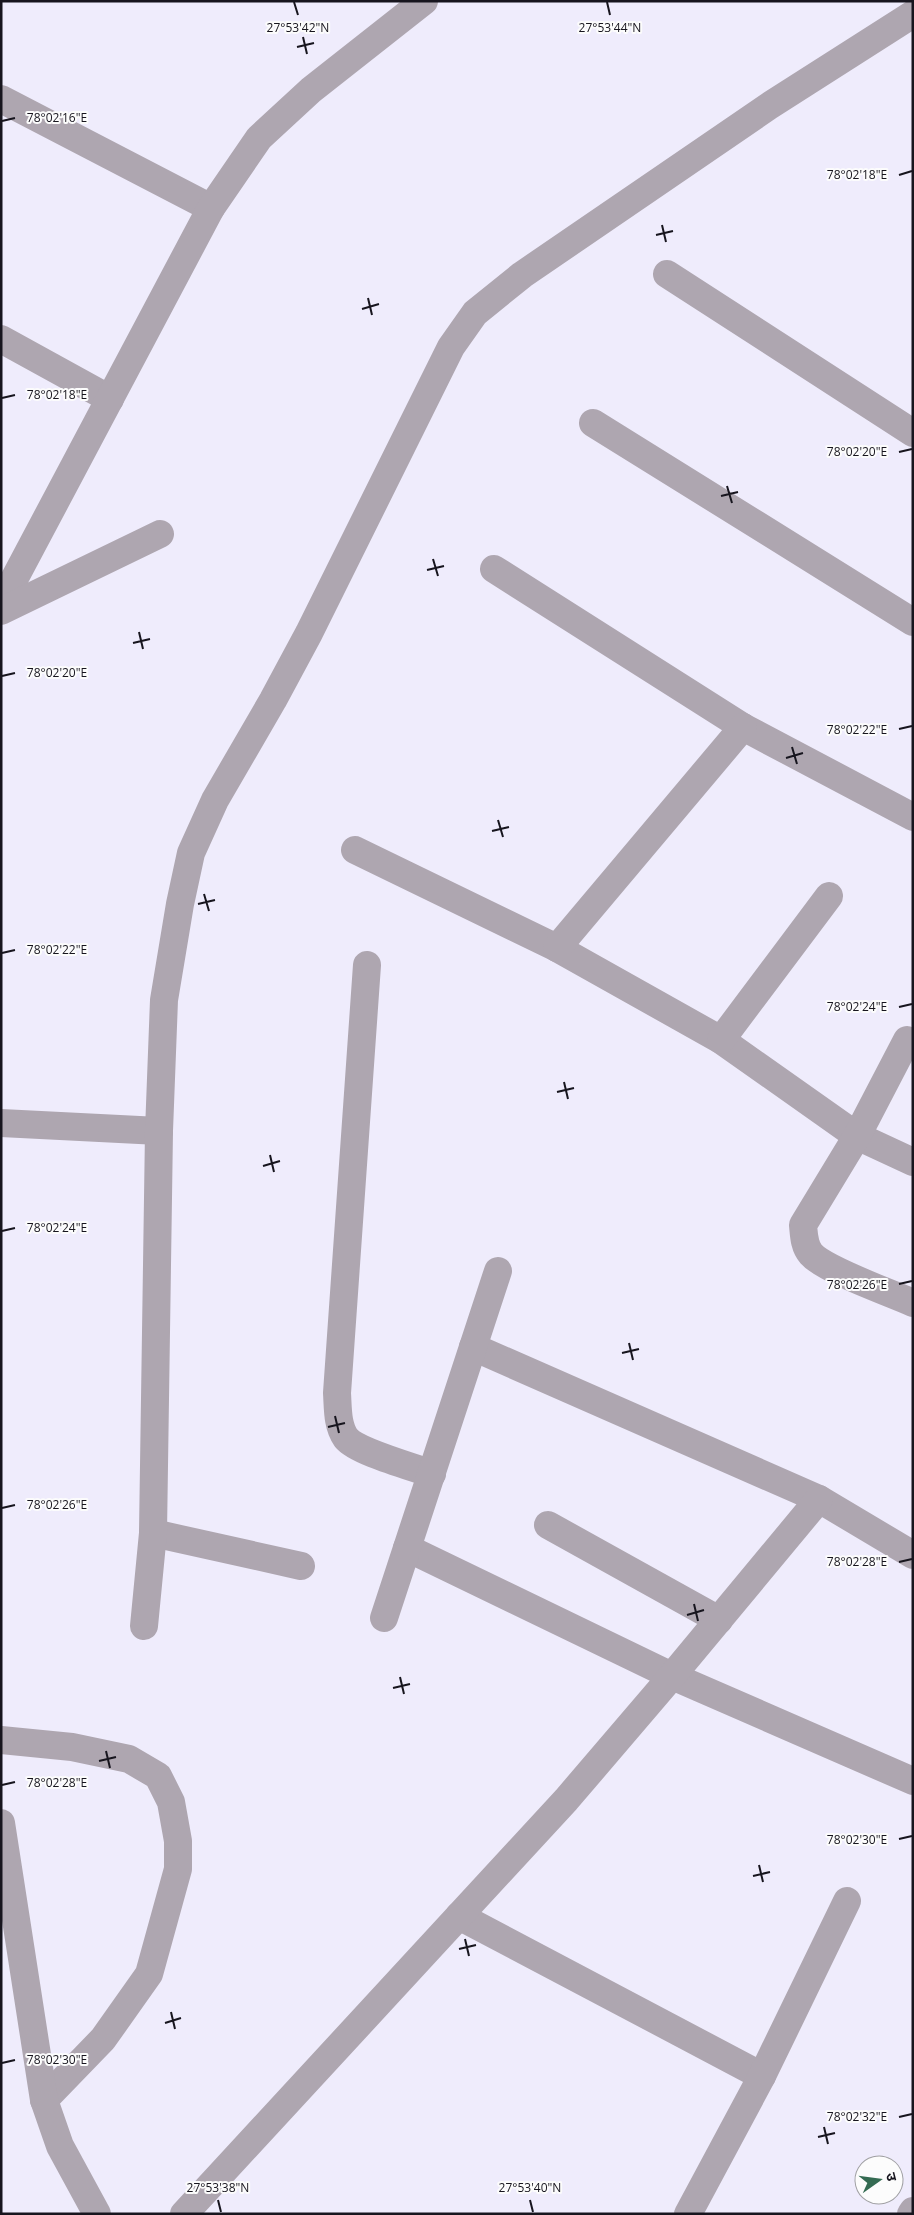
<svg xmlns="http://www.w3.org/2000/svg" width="914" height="2215" viewBox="0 0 914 2215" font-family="'Open Sans','Noto Sans Devanagari',sans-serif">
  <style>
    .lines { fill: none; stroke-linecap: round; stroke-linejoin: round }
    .minor { stroke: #aea6b0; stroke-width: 28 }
    .ticks { fill: none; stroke: #17151e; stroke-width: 2 }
    .ticks-label { font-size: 12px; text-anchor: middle; fill: #17151e; stroke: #fcfcfc; stroke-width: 4; stroke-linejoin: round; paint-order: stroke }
  </style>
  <rect width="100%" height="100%" fill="#efecfc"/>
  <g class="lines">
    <!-- minor -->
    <g class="minor">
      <path d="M 1,99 L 211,208"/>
      <path d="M 667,274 L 913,433"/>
      <path d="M 1,339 L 110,399"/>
      <path d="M 593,423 L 913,622"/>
      <path d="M 494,569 L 743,727 L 913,817"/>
      <path d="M 1,604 L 211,208 L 259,138 L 311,90 L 424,1"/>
      <path d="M 1,611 L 160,534"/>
      <path d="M 355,850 L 557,948 L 721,1040 L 857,1136 L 913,1162"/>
      <path d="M 557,948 L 743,727"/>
      <path d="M 367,965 L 337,1393 C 338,1408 337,1425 346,1438 C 357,1452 414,1467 432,1474"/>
      <path d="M 721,1040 L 829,896"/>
      <path d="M 907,1040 L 857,1136 L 803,1225 C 804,1235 804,1246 811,1254 C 825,1270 891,1293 913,1303"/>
      <path d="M 1,1123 L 159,1131"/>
      <path d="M 473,1347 L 819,1499 L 913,1555"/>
      <path d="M 548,1525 L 719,1620"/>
      <path d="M 153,1533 L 301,1566"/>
      <path d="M 407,1548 L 672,1676 L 913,1781"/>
      <path d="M 384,1618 L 498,1271"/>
      <path d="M 144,1626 L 153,1533 L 159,1131 L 164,1000 L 180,904 L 191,853 L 215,800 L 273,700 L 309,633 L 451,347 L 475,313 L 522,275 L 769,106 L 913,14"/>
      <path d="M 1,1740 L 72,1747 L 129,1759 L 158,1776 L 171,1802 L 178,1841 L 178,1869 L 149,1974 L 103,2039 L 44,2100"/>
      <path d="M 1,1823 L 44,2100 L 60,2146 L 97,2214"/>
      <path d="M 459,1916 L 762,2076"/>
      <path d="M 184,2214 L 566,1800 L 672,1676 L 819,1499"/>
      <path d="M 688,2214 L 762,2076 L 847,1901"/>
      <path d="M 911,2214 L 913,2211"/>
    </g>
  </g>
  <!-- ticks -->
  <path class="ticks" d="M 294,2 L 298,15M 607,2 L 610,15M 303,37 L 307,54M 297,47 L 314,43M 2,121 L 15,118M 899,175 L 912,171M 662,225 L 666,242M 656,235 L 673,231M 368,298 L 372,315M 362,309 L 379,304M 2,398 L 15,395M 899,452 L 912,449M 727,486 L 732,503M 721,496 L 738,492M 433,559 L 438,576M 427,570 L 444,566M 139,632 L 143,649M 133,643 L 150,639M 2,676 L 15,673M 899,729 L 912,726M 792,747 L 797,764M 786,758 L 803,753M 498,820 L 503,837M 492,831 L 509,827M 204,894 L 209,911M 198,904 L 215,900M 2,953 L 15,950M 899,1007 L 912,1004M 564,1082 L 568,1099M 557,1092 L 574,1088M 270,1155 L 274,1172M 263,1166 L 280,1161M 2,1231 L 15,1228M 899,1284 L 912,1281M 629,1343 L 633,1360M 622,1353 L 639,1349M 335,1416 L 339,1433M 328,1427 L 345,1423M 2,1508 L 15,1505M 899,1562 L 912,1559M 694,1604 L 698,1621M 687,1615 L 704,1610M 400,1677 L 404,1694M 393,1688 L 410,1684M 106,1751 L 110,1768M 99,1761 L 116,1757M 2,1785 L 15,1782M 899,1839 L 912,1836M 759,1865 L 763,1882M 753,1876 L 770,1872M 465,1939 L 469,1956M 459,1949 L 476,1945M 171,2012 L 175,2029M 165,2023 L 181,2018M 2,2063 L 15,2060M 899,2117 L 912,2114M 824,2127 L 828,2144M 818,2137 L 835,2133M 218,2200 L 221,2212M 530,2200 L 533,2212"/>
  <g class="ticks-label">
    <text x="298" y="32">27°53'42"N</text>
    <text x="610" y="32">27°53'44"N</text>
    <text x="57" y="122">78°02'16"E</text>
    <text x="857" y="179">78°02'18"E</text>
    <text x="57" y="399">78°02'18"E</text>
    <text x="857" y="456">78°02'20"E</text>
    <text x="57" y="677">78°02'20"E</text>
    <text x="857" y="734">78°02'22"E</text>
    <text x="57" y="954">78°02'22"E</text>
    <text x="857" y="1011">78°02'24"E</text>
    <text x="57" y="1232">78°02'24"E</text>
    <text x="857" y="1289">78°02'26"E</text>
    <text x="57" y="1509">78°02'26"E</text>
    <text x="857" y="1566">78°02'28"E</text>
    <text x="57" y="1787">78°02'28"E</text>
    <text x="857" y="1844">78°02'30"E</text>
    <text x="57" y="2064">78°02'30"E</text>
    <text x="857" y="2121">78°02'32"E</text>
    <text x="218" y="2192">27°53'38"N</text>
    <text x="530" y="2192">27°53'40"N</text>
  </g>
  <!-- border -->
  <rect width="914" height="2215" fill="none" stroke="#17151e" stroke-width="5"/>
  <!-- north arrow -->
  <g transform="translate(879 2180) rotate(76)"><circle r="24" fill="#fcfcfc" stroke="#a0a0a3"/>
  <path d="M0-4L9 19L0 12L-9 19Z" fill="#346b52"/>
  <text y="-8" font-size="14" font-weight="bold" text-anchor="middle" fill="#17151e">उ</text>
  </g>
</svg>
